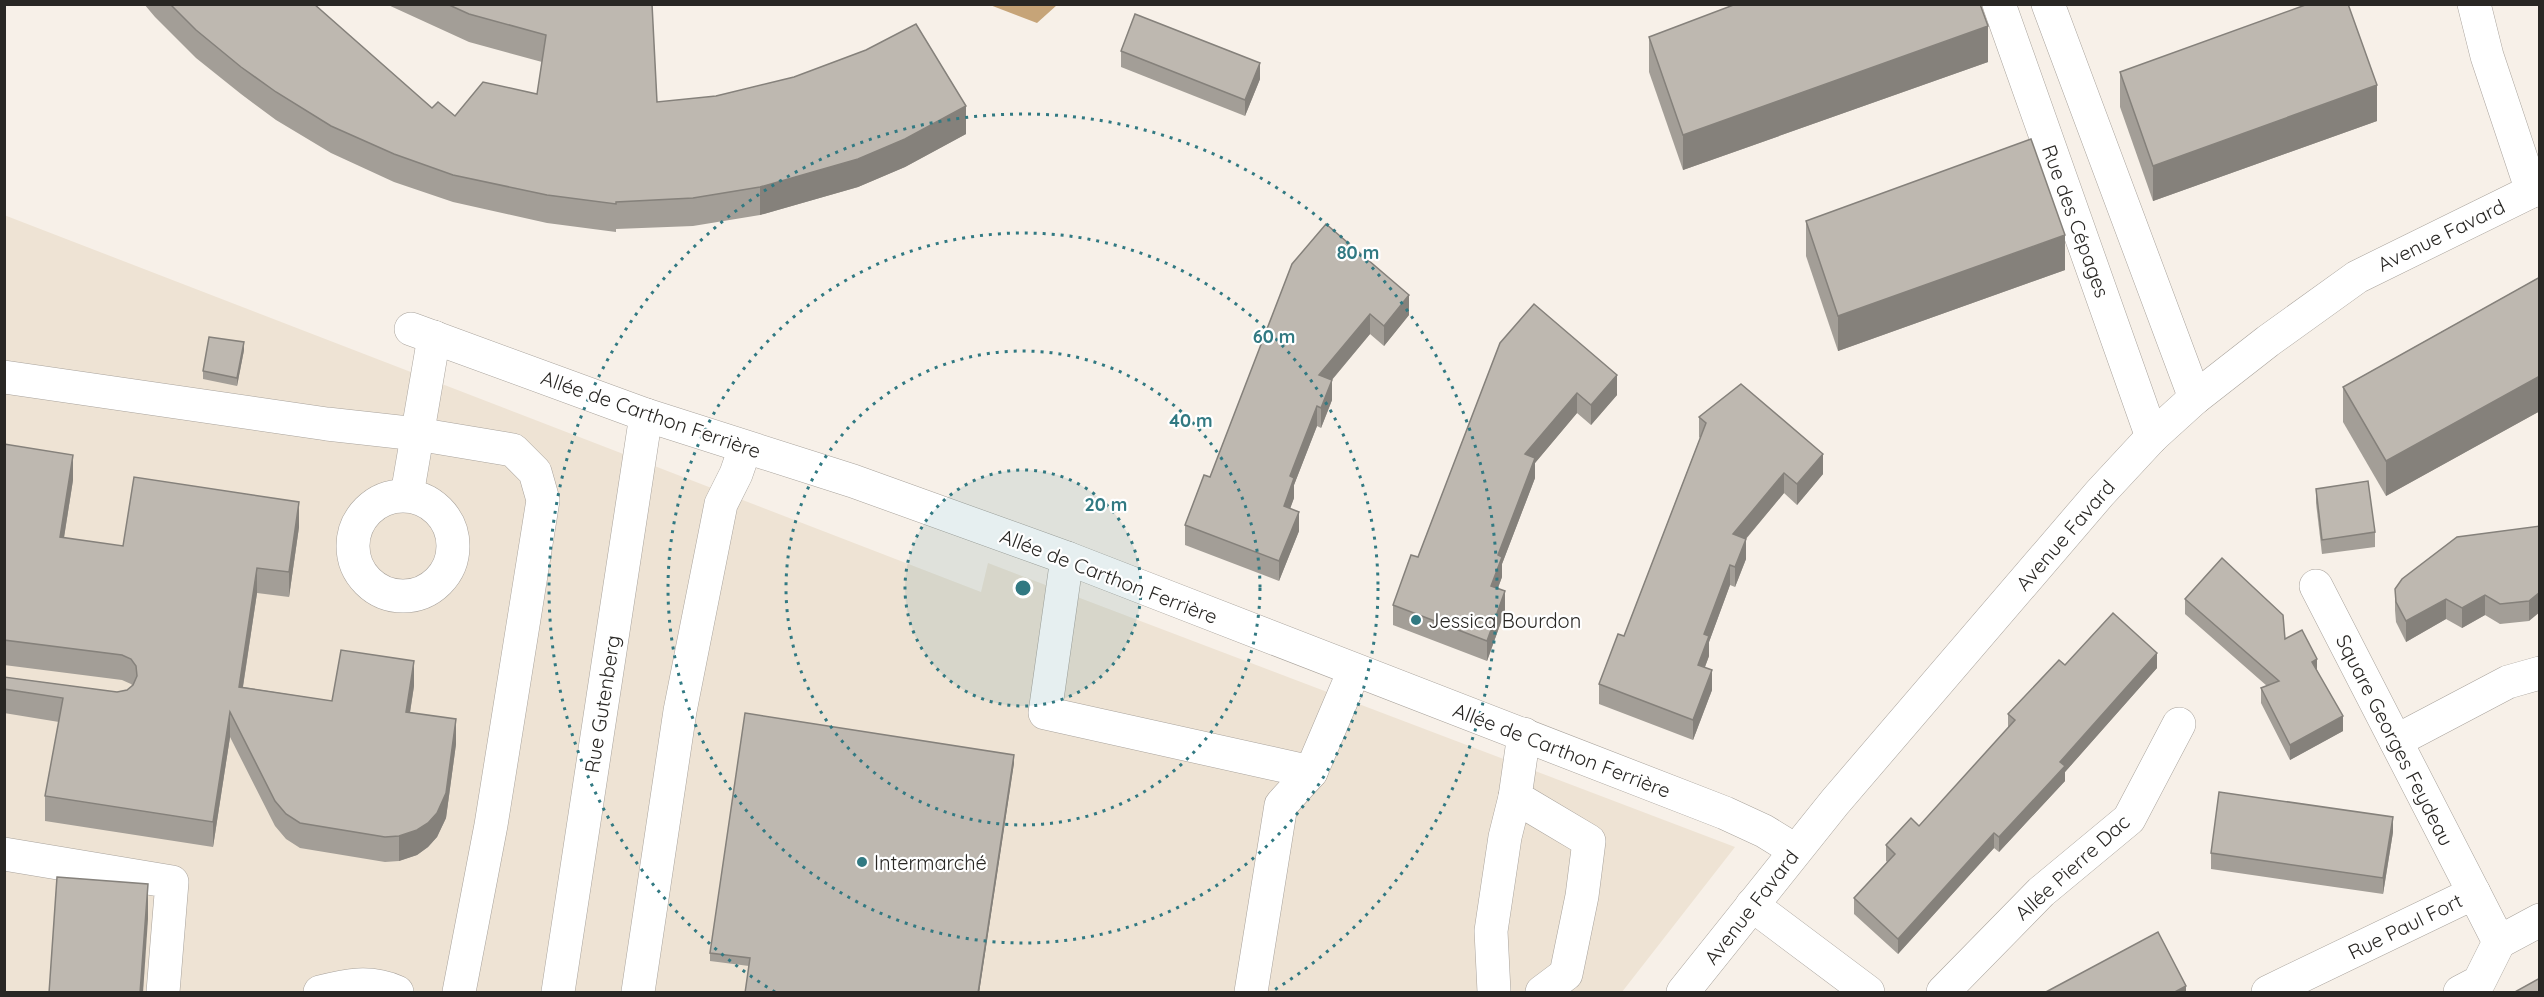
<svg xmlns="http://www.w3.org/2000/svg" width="2544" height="997" viewBox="0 0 2544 997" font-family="Quicksand,sans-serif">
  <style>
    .built { fill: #eee3d4 }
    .forest { fill: #c6a478 }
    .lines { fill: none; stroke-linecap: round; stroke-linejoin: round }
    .minor-casing { stroke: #a9a39c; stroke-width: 34 }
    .minor { stroke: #fff; stroke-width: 33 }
    .wall { fill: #a39e97 }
    .shaded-wall { fill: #85817b }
    .building { fill: #beb8b0; stroke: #85817b; stroke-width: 1.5 }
    .ring { fill: none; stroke: #317982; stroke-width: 3; stroke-dasharray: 3 6 }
    .poi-dot { fill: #317982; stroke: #fff; stroke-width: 2 }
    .labels { text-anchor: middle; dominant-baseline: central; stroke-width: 4.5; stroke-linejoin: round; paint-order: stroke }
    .street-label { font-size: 20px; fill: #292724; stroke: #fff }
    .poi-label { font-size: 20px; fill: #292724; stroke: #fff; text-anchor: start }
    .centre { fill: #317982; stroke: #fff; stroke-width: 3 }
    .ring-label { font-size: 18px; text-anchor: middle; font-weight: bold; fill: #317982; stroke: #fff; stroke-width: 4.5; stroke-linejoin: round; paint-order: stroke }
  </style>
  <rect width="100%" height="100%" fill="#f7f0e8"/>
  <!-- built -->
  <path class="built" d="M 4,215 L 981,592 L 988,563 L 1735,847 L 1622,992 L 5,992 Z"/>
  <!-- forest -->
  <path class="forest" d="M 990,5 L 1057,5 L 1037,23 Z"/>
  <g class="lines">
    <defs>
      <g id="minor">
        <path d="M 1999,4 L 2152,437"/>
        <path d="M 2048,4 L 2195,398"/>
        <path d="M 2474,4 L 2487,56 L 2532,191"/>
        <path d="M 411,329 L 646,415 L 853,481 L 1067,558 L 1725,813 L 1764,831 L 1795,850"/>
        <path d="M 4,377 L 327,424 L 417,434 L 513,450 L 535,472 L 543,500 L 491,825 L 459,992"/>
        <path d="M 407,495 L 434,337"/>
        <circle cx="403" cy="546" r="50"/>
        <path d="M 1067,558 L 1045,713 L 1311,772"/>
        <path d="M 2316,586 L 2474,893"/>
        <path d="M 1524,734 L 1515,797 L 1589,841 L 1582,896 L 1566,974 L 1542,992"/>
        <path d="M 2396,741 L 2508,682 L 2540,673"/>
        <path d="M 4,854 L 172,882 L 163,992"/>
        <path d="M 1752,905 L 1868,992"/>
        <path d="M 2499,942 L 2540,920"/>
        <path d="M 320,992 C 347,985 370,980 397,992"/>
        <path d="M 558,992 L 646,415"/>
        <path d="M 638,992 L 680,711 L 721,504 L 736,474 L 745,448"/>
        <path d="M 1251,992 L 1281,805 L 1311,772 L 1354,671"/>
        <path d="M 1494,992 L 1491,931 L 1505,837 L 1515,797"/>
        <path d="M 1683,992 L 1835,802 L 2100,493 L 2152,437 L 2195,398 L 2268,341 L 2357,277 L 2540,187"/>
        <path d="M 1943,992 L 2041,892 L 2129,819 L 2179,724"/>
        <path d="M 2268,992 L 2474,893 L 2499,942 L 2479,982 L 2460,992"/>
      </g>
    </defs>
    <!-- minor casing -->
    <use href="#minor" class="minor-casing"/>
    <!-- minor -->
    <use href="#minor" class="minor"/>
  </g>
  <!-- wall -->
  <g class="wall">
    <path d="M 144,4 L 314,4 L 432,108 L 455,116 L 537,94 L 542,62 L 469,42 L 386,4 L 652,4 L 657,102 L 966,134 L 905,167 L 858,187 L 760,215 L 693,226 L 616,229 L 616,232 L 547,223 L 453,202 L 394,182 L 331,153 L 276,120 L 241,94 L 196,58 L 155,17 Z"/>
    <path d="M 1649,37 L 1988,62 L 1683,170 L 1649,72 Z"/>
    <path d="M 1121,51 L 1260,79 L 1245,116 L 1121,67 Z"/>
    <path d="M 2120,72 L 2377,121 L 2153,201 L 2120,107 Z"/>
    <path d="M 1806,221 L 2065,270 L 1838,351 L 1806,256 Z"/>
    <path d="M 1292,264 L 1409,315 L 1384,346 L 1370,334 L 1332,380 L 1332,400 L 1321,428 L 1317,426 L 1294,485 L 1294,498 L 1290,508 L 1299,531 L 1279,581 L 1185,545 L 1185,525 L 1210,477 Z"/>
    <path d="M 2540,277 L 2540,411 L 2386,496 L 2343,422 L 2343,387 Z"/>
    <path d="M 1500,343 L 1617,395 L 1591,425 L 1577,413 L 1535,463 L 1535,478 L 1502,564 L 1502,577 L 1498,588 L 1505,611 L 1487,661 L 1393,625 L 1393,605 L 1418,557 Z"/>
    <path d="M 244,350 L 237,386 L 203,379 L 203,371 Z"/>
    <path d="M 1699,417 L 1823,474 L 1797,505 L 1784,493 L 1746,539 L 1746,559 L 1735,587 L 1730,585 L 1709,642 L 1709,656 L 1705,667 L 1712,690 L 1693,740 L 1599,704 L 1599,684 L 1624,636 L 1700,438 L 1699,437 Z"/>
    <path d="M 4,444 L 73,480 L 64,538 L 123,546 L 299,527 L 289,597 L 257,593 L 243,687 L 332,701 L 414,686 L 410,713 L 456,744 L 446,818 L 437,837 L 428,847 L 417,855 L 399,861 L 385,862 L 300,848 L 286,839 L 275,826 L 230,737 L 213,847 L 45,821 L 45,796 L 59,722 L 4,713 L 4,677 L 117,692 L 127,690 L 133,686 L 131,684 L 122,680 L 4,665 Z"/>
    <path d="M 2316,489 L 2375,532 L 2375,547 L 2322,554 L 2316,503 Z"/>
    <path d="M 2540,526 L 2529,621 L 2500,624 L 2485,615 L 2462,628 L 2446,619 L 2406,642 L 2396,622 L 2395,610 L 2395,589 Z"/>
    <path d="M 2185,599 L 2285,639 L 2317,670 L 2343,731 L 2290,760 L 2261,703 L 2261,688 L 2267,686 L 2185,614 Z"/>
    <path d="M 2065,665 L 2157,668 L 2065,772 L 2065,781 L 1999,852 L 1994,848 L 1898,954 L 1854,914 L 1854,898 L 1887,862 L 1886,861 L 1886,845 L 1919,826 L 2008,728 L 2008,714 Z"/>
    <path d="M 1014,763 L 979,993 L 745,993 L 749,966 L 710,961 L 710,953 Z"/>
    <path d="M 2393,832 L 2383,894 L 2211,869 L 2211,853 Z"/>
  </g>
  <!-- shaded-wall -->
  <g class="shaded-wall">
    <path d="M 1988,26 L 1988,62 L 1683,170 L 1683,135 Z"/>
    <path d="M 1260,63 L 1260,79 L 1245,116 L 1245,100 Z"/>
    <path d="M 2377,85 L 2377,121 L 2153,201 L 2153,166 Z"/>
    <path d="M 966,106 L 966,134 L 905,167 L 858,187 L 760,215 L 760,187 Z"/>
    <path d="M 2065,235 L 2065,270 L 1838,351 L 1838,316 Z"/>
    <path d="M 1409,295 L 1409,315 L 1384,346 L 1384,326 Z"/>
    <path d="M 1370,314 L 1370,334 L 1319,395 L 1319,375 Z"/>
    <path d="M 244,342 L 244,350 L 237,386 L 237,378 Z"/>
    <path d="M 1617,375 L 1617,395 L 1591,425 L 1591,405 Z"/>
    <path d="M 2540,376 L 2540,411 L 2386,496 L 2386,461 Z"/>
    <path d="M 1332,380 L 1332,400 L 1321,428 L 1321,408 Z"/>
    <path d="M 1577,393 L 1577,413 L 1535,463 L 1535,478 L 1502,564 L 1502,577 L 1491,606 L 1491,586 L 1498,555 L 1525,454 Z"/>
    <path d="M 1317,406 L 1317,426 L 1294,485 L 1294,498 L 1284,526 L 1284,506 L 1290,476 Z"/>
    <path d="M 1823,454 L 1823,474 L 1797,505 L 1797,484 Z"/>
    <path d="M 73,455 L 73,480 L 60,562 L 60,537 Z"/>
    <path d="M 1784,473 L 1784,493 L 1733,554 L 1733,534 Z"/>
    <path d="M 299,502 L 299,527 L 289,597 L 289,572 Z"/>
    <path d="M 1299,512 L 1299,531 L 1279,581 L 1279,561 Z"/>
    <path d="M 1746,539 L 1746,559 L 1735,587 L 1735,567 Z"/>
    <path d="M 1730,565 L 1730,585 L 1709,642 L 1709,656 L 1698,685 L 1698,665 L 1704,634 Z"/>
    <path d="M 257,568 L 257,593 L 239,712 L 239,687 Z"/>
    <path d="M 1505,591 L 1505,611 L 1487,661 L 1487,641 Z"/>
    <path d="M 2540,592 L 2540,612 L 2529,621 L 2529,601 Z"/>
    <path d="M 2485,595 L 2485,615 L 2462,628 L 2462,608 Z"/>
    <path d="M 2446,599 L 2446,619 L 2406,642 L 2406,621 Z"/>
    <path d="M 2157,653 L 2157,668 L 2065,772 L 2065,781 L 1999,852 L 1999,837 L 2060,762 Z"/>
    <path d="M 2317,659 L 2317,674 L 2312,662 Z"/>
    <path d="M 414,661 L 414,686 L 406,737 L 406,712 Z"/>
    <path d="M 1712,670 L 1712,690 L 1693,740 L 1693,720 Z"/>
    <path d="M 230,712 L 230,737 L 213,847 L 213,822 Z"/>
    <path d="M 2343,716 L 2343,731 L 2290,760 L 2290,745 Z"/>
    <path d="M 456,719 L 456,744 L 446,818 L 437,837 L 428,847 L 417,855 L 399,861 L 399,836 Z"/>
    <path d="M 1014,755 L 1014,763 L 979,993 L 978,993 Z"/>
    <path d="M 2393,817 L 2393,832 L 2383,894 L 2383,878 Z"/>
    <path d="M 1994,833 L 1994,848 L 1898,954 L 1898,939 Z"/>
    <path d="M 148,884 L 148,919 L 143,993 L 140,993 Z"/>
    <path d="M 2186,986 L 2186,993 L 2173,993 Z"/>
  </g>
  <!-- building -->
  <g class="building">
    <path d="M 170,4 L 314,4 L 432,108 L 438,102 L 455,116 L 483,82 L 537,94 L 546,35 L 469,14 L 447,4 L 652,4 L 657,102 L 716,96 L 794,77 L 866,50 L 916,24 L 966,106 L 905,139 L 858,159 L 760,187 L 693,198 L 616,202 L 616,204 L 547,195 L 453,175 L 394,154 L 331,126 L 276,92 L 241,67 L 196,30 Z"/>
    <path d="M 1736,4 L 1980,4 L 1988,26 L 1683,135 L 1649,37 Z"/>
    <path d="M 2308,4 L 2348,4 L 2377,85 L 2153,166 L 2120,72 Z"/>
    <path d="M 1135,14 L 1260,63 L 1245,100 L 1121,51 Z"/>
    <path d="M 2031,139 L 2065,235 L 1838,316 L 1806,221 Z"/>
    <path d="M 1326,224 L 1409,295 L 1384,326 L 1370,314 L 1319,375 L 1332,380 L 1321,408 L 1317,406 L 1290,476 L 1294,478 L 1284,506 L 1299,512 L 1279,561 L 1185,525 L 1204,475 L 1210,477 L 1292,264 Z"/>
    <path d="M 2540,277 L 2540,376 L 2386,461 L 2343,387 Z"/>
    <path d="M 1534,304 L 1617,375 L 1591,405 L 1577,393 L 1525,454 L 1535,458 L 1498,555 L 1502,557 L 1491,586 L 1505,591 L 1487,641 L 1393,605 L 1411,555 L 1418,557 L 1500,343 Z"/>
    <path d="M 209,337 L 244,342 L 237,378 L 203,371 Z"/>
    <path d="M 1741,384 L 1823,454 L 1797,484 L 1784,473 L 1733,534 L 1746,539 L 1735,567 L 1730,565 L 1704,634 L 1709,636 L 1698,665 L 1712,670 L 1693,720 L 1599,684 L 1618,634 L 1624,636 L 1706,423 L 1699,417 Z"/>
    <path d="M 4,444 L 73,455 L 60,537 L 123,546 L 134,477 L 299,502 L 289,572 L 257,568 L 239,687 L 332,701 L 341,650 L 414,661 L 406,712 L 456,719 L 446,793 L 437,813 L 428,823 L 417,830 L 399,836 L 385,837 L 300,823 L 286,814 L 275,801 L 230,712 L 213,822 L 45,796 L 63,698 L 4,689 L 4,677 L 117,692 L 127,690 L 133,685 L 137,676 L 136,666 L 131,659 L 122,655 L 4,640 Z"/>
    <path d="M 2368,481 L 2375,532 L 2322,540 L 2316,489 Z"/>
    <path d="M 2540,526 L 2540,592 L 2529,601 L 2500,604 L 2485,595 L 2462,608 L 2446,599 L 2406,621 L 2396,602 L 2395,589 L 2402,579 L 2457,537 Z"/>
    <path d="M 2222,558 L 2283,615 L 2285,639 L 2302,630 L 2317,659 L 2312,662 L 2343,716 L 2290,745 L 2261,688 L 2279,681 L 2185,599 Z"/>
    <path d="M 2113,613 L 2157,653 L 2060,762 L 2065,766 L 1999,837 L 1994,833 L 1898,939 L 1854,898 L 1895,854 L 1886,845 L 1911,818 L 1919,826 L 2015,720 L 2008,714 L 2059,660 L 2065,665 Z"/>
    <path d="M 745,713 L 1014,755 L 978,993 L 745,993 L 750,958 L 710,953 Z"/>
    <path d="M 2219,792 L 2393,817 L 2383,878 L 2211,853 Z"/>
    <path d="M 57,877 L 148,884 L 140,993 L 49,993 Z"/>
    <path d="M 2158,932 L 2186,986 L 2173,993 L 2044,993 Z"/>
    <path d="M 2540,978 L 2540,993 L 2513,993 Z"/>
  </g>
  <!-- distance rings -->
  <circle cx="1023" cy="588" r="118" fill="#317982" fill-opacity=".12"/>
  <g class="ring">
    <circle cx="1023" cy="588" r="118"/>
    <circle cx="1023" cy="588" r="237"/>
    <circle cx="1023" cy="588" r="355"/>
    <path d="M775 992A474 474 0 1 1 1271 992"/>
  </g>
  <!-- markers -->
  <g class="poi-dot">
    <circle cx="1416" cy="620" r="6"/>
    <circle cx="862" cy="862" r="6"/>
  </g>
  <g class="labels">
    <!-- street labels -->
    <g class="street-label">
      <text transform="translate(2076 221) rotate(70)">Rue des Cépages</text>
      <text transform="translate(2441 235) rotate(-26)">Avenue Favard</text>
      <text transform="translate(651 414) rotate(19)">Allée de Carthon Ferrière</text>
      <text transform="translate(2065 535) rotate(-49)">Avenue Favard</text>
      <text transform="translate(1109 576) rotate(21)">Allée de Carthon Ferrière</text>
      <text transform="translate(602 704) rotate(-81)">Rue Gutenberg</text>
      <text transform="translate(2395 740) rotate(63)">Square Georges Feydeau</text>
      <text transform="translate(1562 750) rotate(21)">Allée de Carthon Ferrière</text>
      <text transform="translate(2072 867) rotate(-42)">Allée Pierre Dac</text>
      <text transform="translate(1751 907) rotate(-52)">Avenue Favard</text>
      <text transform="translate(2405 926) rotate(-26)">Rue Paul Fort</text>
    </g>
    <!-- poi labels -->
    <g class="poi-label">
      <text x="1428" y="620">Jessica Bourdon</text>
      <text x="874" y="862">Intermarché</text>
    </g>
  </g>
  <circle cx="1023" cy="588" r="9" class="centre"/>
  <g class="ring-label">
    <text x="1358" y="259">80 m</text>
    <text x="1274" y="343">60 m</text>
    <text x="1191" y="427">40 m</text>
    <text x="1106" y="511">20 m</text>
  </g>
  <!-- border -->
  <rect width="2544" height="997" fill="none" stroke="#292724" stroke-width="12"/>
</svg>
